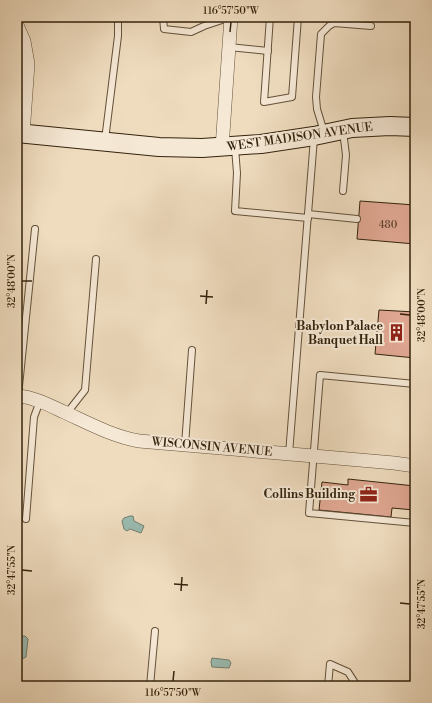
<svg xmlns="http://www.w3.org/2000/svg" width="432" height="703" viewBox="0 0 432 703" font-family="'Libre Bodoni',serif">
  <style>
    .water { fill: #9abcb2; stroke: #717f70 }
    .building { fill: #dfa691; stroke: #34230d }
    .lines { fill: none; stroke-linecap: round; stroke-linejoin: round }
    .lane-casing { stroke: #63513a; stroke-width: 8 }
    .street-casing { stroke: #63513a; stroke-width: 14 }
    .secondary-casing { stroke: #34230d; stroke-width: 20 }
    .lane { stroke: #f5e8d5; stroke-width: 6 }
    .street { stroke: #f5e8d5; stroke-width: 13 }
    .secondary { stroke: #f5e8d5; stroke-width: 18 }
    .ticks { fill: none; stroke: #34230d; stroke-width: 1.5 }
    .labels { text-anchor: middle; dominant-baseline: central; stroke-width: 4; stroke-linejoin: round; paint-order: stroke }
    .number-label { font-size: 10px; fill: #5f442e }
    .street-label { font-size: 12px; fill: #34230d; stroke: #f5e8d5 }
    .poi-label { font-size: 12px; font-weight: bold; fill: #34230d; stroke: #f5e8d5; text-anchor: end }
    .neatline { fill: none; stroke: #34230d; stroke-width: 1.5 }
    .ticks-label { font-size: 10px; text-anchor: middle; fill: #34230d }
  </style>
  <rect width="100%" height="100%" fill="#efdcbf"/>
  <filter id="stains"><feTurbulence type="fractalNoise" baseFrequency=".005" numOctaves="4"/><feColorMatrix values="0 0 0 0 .2 0 0 0 0 .09 0 0 0 0 .02 0 0 0 .5 -.17"/></filter>
  <radialGradient id="worn" r=".72"><stop offset=".6" stop-color="#630" stop-opacity="0"/><stop offset="1" stop-color="#630" stop-opacity=".3"/></radialGradient>
  <!-- water -->
  <g class="water">
    <path d="M 130,516 L 133,516 L 134,521 L 144,526 L 141,533 L 130,529 L 127,531 L 124,529 L 122,521 L 124,518 Z"/>
    <path d="M 21,636 L 25,636 L 28,639 L 26,657 L 20,660 L 17,656 L 18,637 Z"/>
    <path d="M 212,658 L 229,660 L 231,663 L 229,668 L 212,667 L 211,662 Z"/>
  </g>
  <!-- building -->
  <g class="building">
    <path d="M 360,201 L 415,205 L 415,244 L 357,239 Z"/>
    <path d="M 379,310 L 415,312 L 415,358 L 375,354 Z"/>
    <path d="M 348,479 L 415,486 L 414,510 L 392,508 L 391,517 L 319,510 L 322,482 L 348,485 Z"/>
  </g>
  <g class="lines">
    <defs>
      <g id="lane">
        <path d="M 163,17 L 164,29 L 191,32 L 204,26 L 231,17"/>
        <path d="M 270,17 L 264,102 L 292,97 L 298,17"/>
        <path d="M 229,47 L 268,51"/>
        <path d="M 343,131 L 346,155 L 343,191"/>
        <path d="M 324,132 L 317,109 L 316,97 L 321,34 L 329,26 L 334,23 L 371,26"/>
        <path d="M 105,140 L 118,36 L 118,21 L 116,17"/>
        <path d="M 235,148 L 237,173 L 235,211 L 308,218"/>
        <path d="M 308,214 L 357,219"/>
        <path d="M 415,384 L 320,375 L 309,513 L 415,523"/>
        <path d="M 18,396 L 35,229"/>
        <path d="M 67,413 L 85,390 L 96,259"/>
        <path d="M 185,445 L 192,350"/>
        <path d="M 289,454 L 314,138"/>
        <path d="M 26,519 L 34,417 L 40,401"/>
        <path d="M 150,686 L 155,631"/>
        <path d="M 328,686 L 330,664 L 348,672 L 357,686"/>
      </g>
      <g id="street">
        <path d="M 17,25 L 24,41 L 28,64 L 23,134"/>
        <path d="M 222,148 L 231,17"/>
        <path d="M 17,396 C 34,397 49,405 64,412 C 88,423 112,436 139,441 L 314,456 L 394,463 L 415,466"/>
      </g>
      <path id="secondary" d="M 17,133 L 159,147 L 202,148 L 261,144 L 314,136 L 352,128 L 390,126 L 415,127"/>
    </defs>
    <!-- lane casing -->
    <use href="#lane" class="lane-casing"/>
    <!-- street casing -->
    <use href="#street" class="street-casing"/>
    <!-- secondary casing -->
    <use href="#secondary" class="secondary-casing"/>
    <!-- lane -->
    <use href="#lane" class="lane"/>
    <!-- street -->
    <use href="#street" class="street"/>
    <!-- secondary -->
    <use href="#secondary" class="secondary"/>
  </g>
  <!-- ticks -->
  <path class="ticks" d="M 230,32 L 231,22M 22,281 L 32,281M 200,296 L 213,297M 206,304 L 207,290M 400,314 L 410,315M 22,570 L 32,571M 174,584 L 188,585M 181,591 L 182,577M 400,603 L 410,604M 173,681 L 174,671"/>
  <!-- icons -->
  <defs>
    <symbol id="building-bare" viewBox="-9 -9 18 18"><path d="M-4-6H4V6H1V3H-1V6H-4ZM-2.5-4.3h1.7v1.8h-1.7ZM.8-4.3h1.7v1.8H.8ZM-2.5-1h1.7V.8h-1.7ZM.8-1h1.7V.8H.8Z" fill="#8f2418" stroke="#f5e8d5" stroke-width="2.5" paint-order="stroke"/></symbol>
    <symbol id="office-bare" viewBox="-9 -9 18 18"><path d="M-6-3h4V-5.5h4V-3h4V5H-6ZM-1-4.5V-3h2v-1.5ZM-6 0V1H6V0Z" fill="#8f2418" stroke="#f5e8d5" stroke-width="2.5" paint-order="stroke"/></symbol>
  </defs>
  <g fill-rule="evenodd">
    <use href="#building-bare" x="384" y="320" width="25" height="25"/>
    <use href="#office-bare" x="356" y="482" width="25" height="25"/>
  </g>
  <g class="labels">
    <!-- number labels -->
    <g class="number-label">
      <text x="388" y="225">480</text>
    </g>
    <!-- street labels -->
    <g class="street-label">
      <text transform="translate(300 137) rotate(-8)">WEST MADISON AVENUE</text>
      <text transform="translate(212 447) rotate(5)">WISCONSIN AVENUE</text>
    </g>
    <!-- poi labels -->
    <g class="poi-label">
      <text x="383" y="326">Babylon Palace<tspan x="383" dy="14">Banquet Hall</tspan></text>
      <text x="355" y="494">Collins Building</text>
    </g>
  </g>
  <!-- margin -->
  <rect width="432" height="703" fill="none" stroke="#efdcbf" stroke-width="44"/>
  <rect x="22" y="22" width="388" height="659" class="neatline"/>
  <g class="ticks-label">
    <text x="231" y="14">116°57'50"W</text>
    <text transform="translate(11 281) rotate(-90)" y="4">32°48'00"N</text>
    <text transform="translate(421 315) rotate(-90)" y="4">32°48'00"N</text>
    <text transform="translate(11 570) rotate(-90)" y="4">32°47'55"N</text>
    <text transform="translate(421 604) rotate(-90)" y="4">32°47'55"N</text>
    <text x="173" y="696">116°57'50"W</text>
  </g>
  <rect width="100%" height="100%" filter="url(#stains)"/>
  <rect width="100%" height="100%" fill="url(#worn)"/>
</svg>
